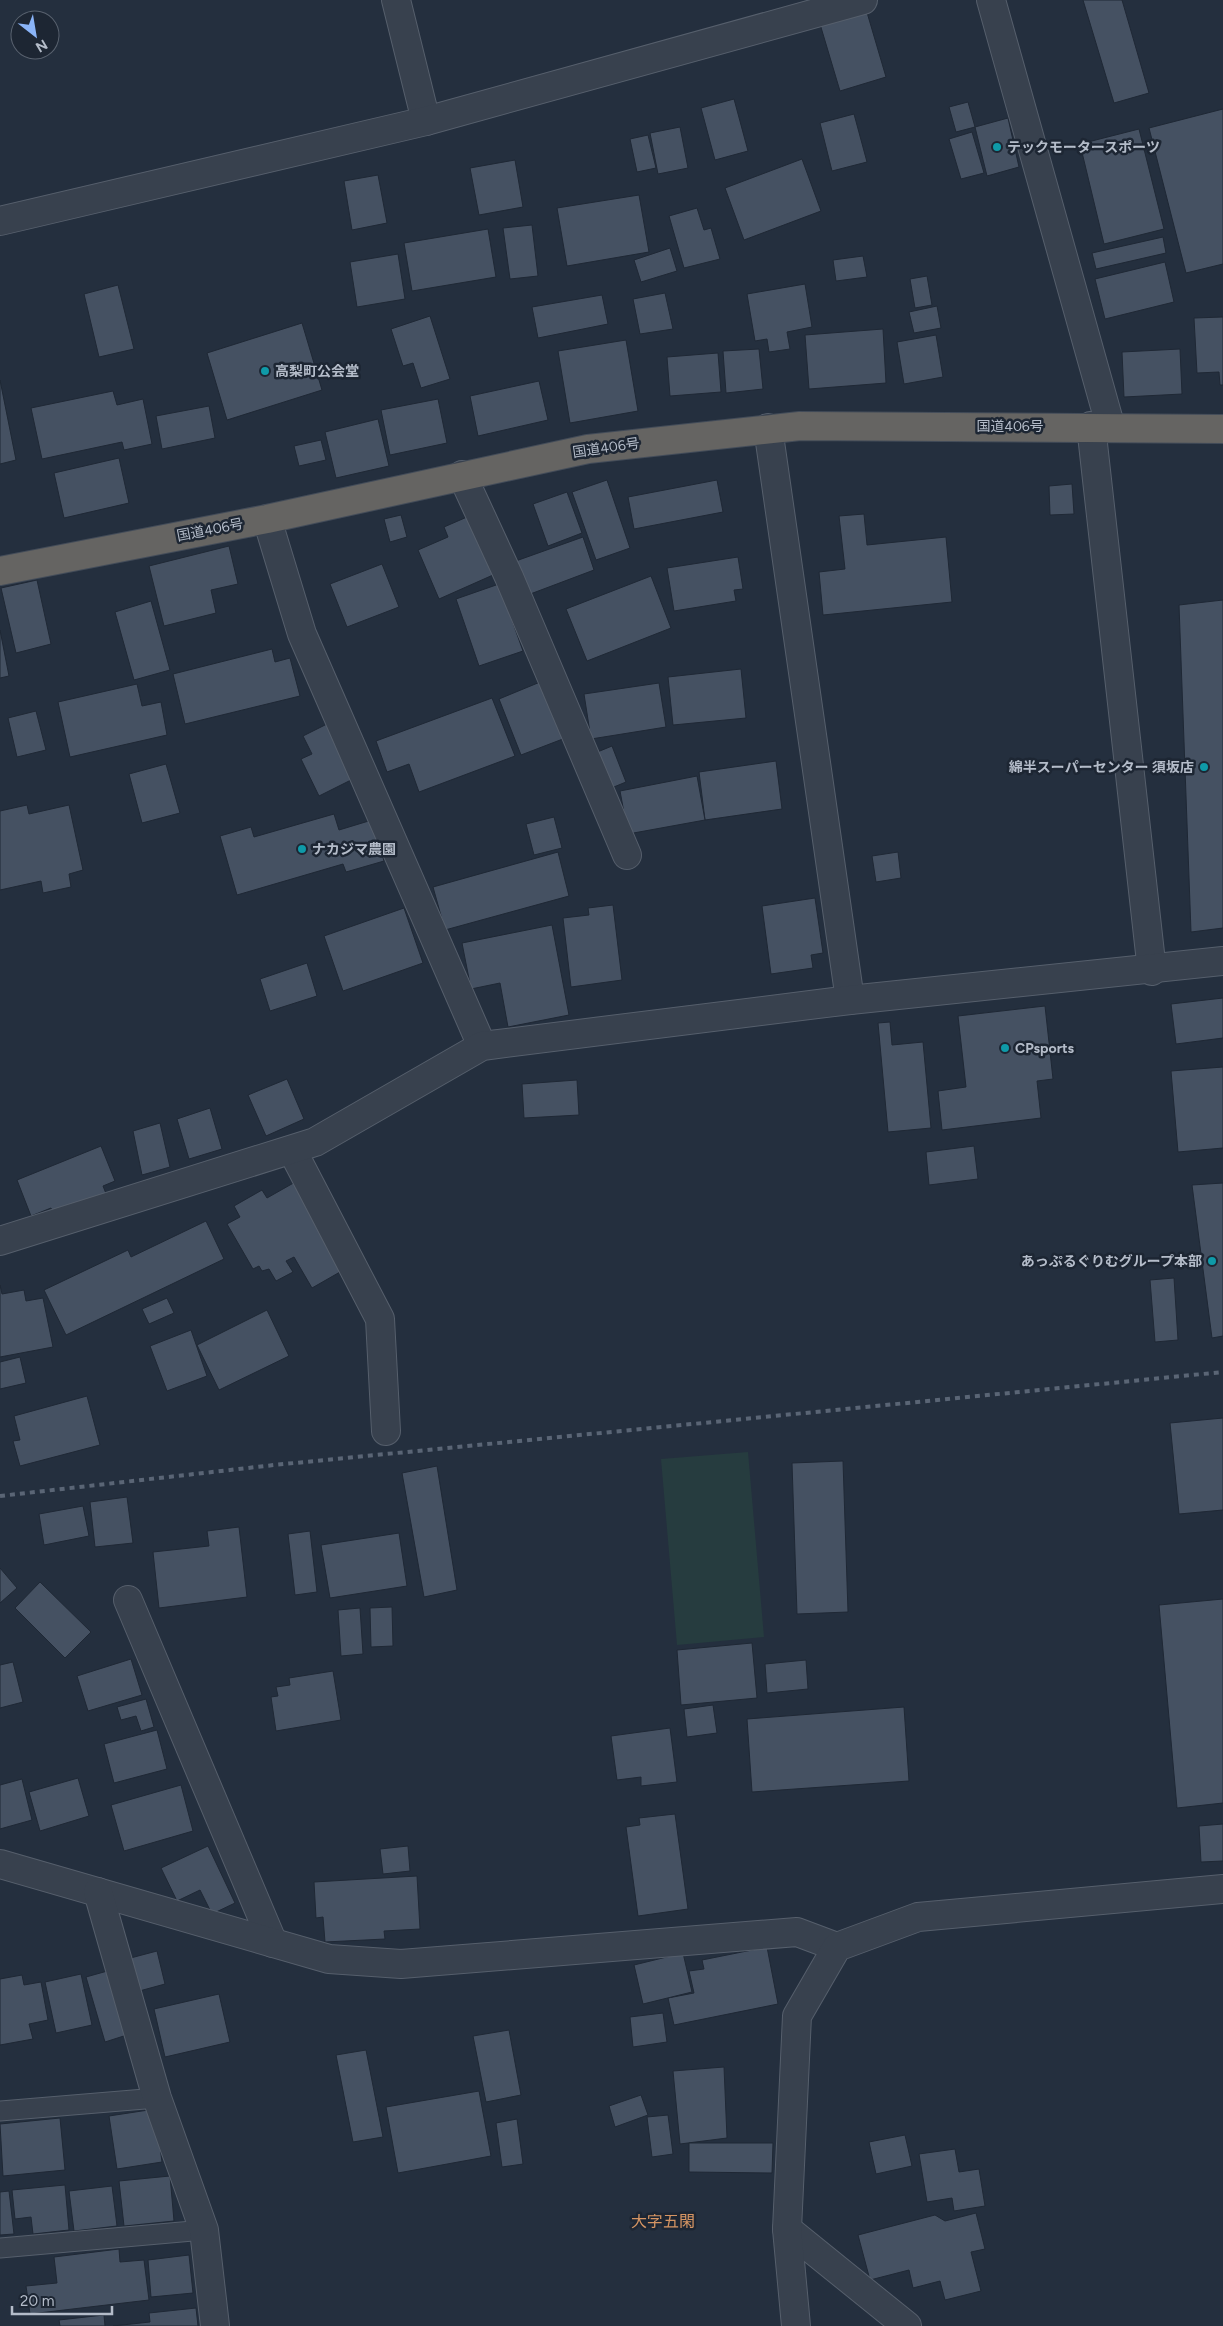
<svg xmlns="http://www.w3.org/2000/svg" width="1223" height="2326" viewBox="0 0 1223 2326" font-family="Figtree,'Noto Sans JP',sans-serif">
  <style>
    .green { fill: #263c3f }
    .building { fill: #455162; stroke: #1f2835 }
    .lines { fill: none; stroke-linecap: round; stroke-linejoin: round }
    .service-casing { stroke: #565f6c; stroke-width: 21 }
    .minor-casing { stroke: #565f6c; stroke-width: 30 }
    .tertiary-casing { stroke: #565f6c; stroke-width: 30 }
    .trunk-casing { stroke: #434c59; stroke-width: 30 }
    .service { stroke: #38414e; stroke-width: 19 }
    .minor { stroke: #38414e; stroke-width: 28 }
    .tertiary { stroke: #38414e; stroke-width: 28 }
    .trunk { stroke: #656462; stroke-width: 28 }
    .rail { stroke: #5a6575; stroke-width: 4; stroke-dasharray: 5 5; stroke-linecap: butt }
    .culture-dot { fill: #0f9aa8; stroke: #1d2633; stroke-width: 2 }
    .labels { text-anchor: middle; dominant-baseline: central; stroke-width: 5; stroke-linejoin: round; paint-order: stroke }
    .poi-label { font-size: 14px; font-weight: bold; fill: #b4bcc9; stroke: #1d2633; text-anchor: start }
    .street-label { font-size: 14px; fill: #b4bcc9; stroke: #1d2633 }
    .quarter-label { font-size: 16px; fill: #d59563; stroke: #1d2633 }
  </style>
  <rect width="100%" height="100%" fill="#242f3e"/>
  <!-- green -->
  <path class="green" d="M 748,1452 L 764,1637 L 677,1645 L 661,1459 Z"/>
  <!-- building -->
  <g class="building">
    <path d="M 1083,0 L 1122,0 L 1149,93 L 1114,103 Z"/>
    <path d="M 866,9 L 886,77 L 840,91 L 820,24 Z"/>
    <path d="M 734,99 L 748,151 L 715,160 L 701,108 Z"/>
    <path d="M 968,102 L 975,127 L 956,132 L 949,107 Z"/>
    <path d="M 1223,109 L 1223,264 L 1186,273 L 1149,128 Z"/>
    <path d="M 854,114 L 867,162 L 832,171 L 820,123 Z"/>
    <path d="M 1008,118 L 1019,167 L 987,176 L 975,127 Z"/>
    <path d="M 680,127 L 688,168 L 658,174 L 650,133 Z"/>
    <path d="M 1139,129 L 1164,229 L 1104,244 L 1080,144 Z"/>
    <path d="M 972,132 L 984,173 L 961,179 L 949,139 Z"/>
    <path d="M 648,135 L 656,168 L 637,172 L 630,139 Z"/>
    <path d="M 802,159 L 821,211 L 744,240 L 725,188 Z"/>
    <path d="M 515,160 L 523,207 L 479,215 L 470,168 Z"/>
    <path d="M 378,175 L 387,223 L 352,230 L 344,181 Z"/>
    <path d="M 639,195 L 649,252 L 567,266 L 557,208 Z"/>
    <path d="M 697,208 L 704,230 L 711,228 L 720,259 L 684,268 L 669,216 Z"/>
    <path d="M 532,225 L 538,276 L 510,279 L 503,228 Z"/>
    <path d="M 488,229 L 496,277 L 412,291 L 404,243 Z"/>
    <path d="M 1163,237 L 1166,253 L 1096,269 L 1092,253 Z"/>
    <path d="M 670,248 L 677,271 L 641,282 L 634,260 Z"/>
    <path d="M 398,254 L 405,299 L 357,307 L 350,262 Z"/>
    <path d="M 863,256 L 867,277 L 836,281 L 833,260 Z"/>
    <path d="M 1165,262 L 1174,302 L 1105,319 L 1095,279 Z"/>
    <path d="M 927,276 L 932,305 L 915,308 L 910,279 Z"/>
    <path d="M 805,284 L 812,327 L 787,332 L 790,349 L 769,352 L 767,339 L 755,341 L 747,294 Z"/>
    <path d="M 118,285 L 134,349 L 99,357 L 84,294 Z"/>
    <path d="M 665,293 L 673,329 L 640,334 L 633,299 Z"/>
    <path d="M 602,295 L 608,324 L 538,338 L 532,307 Z"/>
    <path d="M 937,306 L 941,328 L 914,333 L 909,312 Z"/>
    <path d="M 430,316 L 450,379 L 421,388 L 413,363 L 403,366 L 391,329 Z"/>
    <path d="M 1223,317 L 1223,385 L 1220,385 L 1219,372 L 1197,373 L 1194,318 Z"/>
    <path d="M 302,323 L 322,390 L 227,420 L 207,353 Z"/>
    <path d="M 883,329 L 886,383 L 809,389 L 805,335 Z"/>
    <path d="M 936,335 L 943,377 L 904,384 L 897,342 Z"/>
    <path d="M 626,340 L 638,411 L 570,423 L 558,351 Z"/>
    <path d="M 759,349 L 763,389 L 726,393 L 723,351 Z"/>
    <path d="M 1180,349 L 1182,394 L 1124,397 L 1122,352 Z"/>
    <path d="M 718,353 L 721,392 L 670,396 L 667,357 Z"/>
    <path d="M 0,380 L 16,460 L 0,464 Z"/>
    <path d="M 539,381 L 548,420 L 478,436 L 470,396 Z"/>
    <path d="M 113,391 L 117,405 L 143,399 L 152,444 L 124,450 L 122,442 L 42,459 L 31,408 Z"/>
    <path d="M 438,399 L 447,443 L 390,455 L 381,410 Z"/>
    <path d="M 209,406 L 215,438 L 162,449 L 156,416 Z"/>
    <path d="M 378,419 L 389,466 L 336,478 L 325,432 Z"/>
    <path d="M 321,440 L 326,460 L 299,466 L 294,446 Z"/>
    <path d="M 119,458 L 129,503 L 64,518 L 54,473 Z"/>
    <path d="M 607,480 L 630,548 L 596,560 L 572,492 Z"/>
    <path d="M 717,480 L 723,512 L 634,529 L 628,497 Z"/>
    <path d="M 1072,484 L 1074,514 L 1050,515 L 1049,486 Z"/>
    <path d="M 567,492 L 582,533 L 548,546 L 533,504 Z"/>
    <path d="M 864,514 L 867,545 L 946,537 L 952,602 L 823,615 L 819,572 L 845,569 L 839,516 Z"/>
    <path d="M 401,515 L 407,537 L 390,542 L 384,519 Z"/>
    <path d="M 467,517 L 493,575 L 439,599 L 418,550 L 448,537 L 444,527 Z"/>
    <path d="M 583,537 L 594,570 L 525,596 L 513,562 Z"/>
    <path d="M 229,546 L 238,584 L 211,590 L 216,613 L 164,626 L 149,566 Z"/>
    <path d="M 738,557 L 743,589 L 734,590 L 736,601 L 674,611 L 667,568 Z"/>
    <path d="M 382,564 L 399,607 L 347,627 L 330,584 Z"/>
    <path d="M 651,576 L 671,628 L 587,661 L 566,609 Z"/>
    <path d="M 37,580 L 51,644 L 16,653 L 1,588 Z"/>
    <path d="M 499,584 L 523,651 L 479,666 L 456,599 Z"/>
    <path d="M 1223,600 L 1223,928 L 1191,932 L 1179,605 Z"/>
    <path d="M 151,601 L 170,670 L 134,680 L 115,612 Z"/>
    <path d="M 0,630 L 9,676 L 0,678 Z"/>
    <path d="M 272,649 L 275,662 L 290,658 L 300,696 L 185,724 L 173,674 Z"/>
    <path d="M 741,669 L 746,718 L 673,725 L 668,677 Z"/>
    <path d="M 545,680 L 568,737 L 521,755 L 499,699 Z"/>
    <path d="M 659,683 L 666,727 L 591,739 L 584,694 Z"/>
    <path d="M 137,684 L 142,706 L 161,702 L 167,735 L 70,757 L 58,702 Z"/>
    <path d="M 492,698 L 515,756 L 419,792 L 409,764 L 387,772 L 376,741 Z"/>
    <path d="M 36,711 L 46,750 L 17,757 L 8,718 Z"/>
    <path d="M 327,724 L 353,779 L 319,796 L 301,759 L 312,754 L 303,736 Z"/>
    <path d="M 612,746 L 626,782 L 609,789 L 595,753 Z"/>
    <path d="M 776,761 L 782,809 L 705,820 L 699,772 Z"/>
    <path d="M 166,764 L 180,813 L 142,823 L 129,774 Z"/>
    <path d="M 697,776 L 705,820 L 628,834 L 620,791 Z"/>
    <path d="M 27,805 L 29,814 L 69,805 L 83,870 L 69,874 L 71,887 L 43,893 L 41,881 L 0,890 L 0,811 Z"/>
    <path d="M 334,814 L 339,830 L 372,820 L 384,861 L 346,872 L 343,864 L 237,895 L 220,836 L 251,827 L 254,837 Z"/>
    <path d="M 554,817 L 562,848 L 534,855 L 526,824 Z"/>
    <path d="M 558,852 L 569,896 L 445,930 L 433,887 Z"/>
    <path d="M 898,852 L 901,878 L 876,882 L 872,856 Z"/>
    <path d="M 815,898 L 823,953 L 811,955 L 813,968 L 771,974 L 762,906 Z"/>
    <path d="M 613,905 L 622,980 L 571,987 L 563,918 L 589,915 L 588,908 Z"/>
    <path d="M 404,908 L 423,963 L 343,991 L 324,936 Z"/>
    <path d="M 552,925 L 569,1015 L 508,1027 L 500,983 L 471,989 L 462,943 Z"/>
    <path d="M 307,963 L 317,996 L 270,1011 L 260,979 Z"/>
    <path d="M 1223,998 L 1223,1038 L 1176,1044 L 1171,1004 Z"/>
    <path d="M 1045,1006 L 1053,1079 L 1037,1081 L 1041,1118 L 942,1130 L 938,1091 L 966,1087 L 958,1016 Z"/>
    <path d="M 890,1022 L 892,1045 L 923,1042 L 931,1128 L 888,1132 L 878,1023 Z"/>
    <path d="M 1223,1067 L 1223,1148 L 1178,1152 L 1171,1071 Z"/>
    <path d="M 287,1079 L 304,1119 L 266,1136 L 248,1095 Z"/>
    <path d="M 577,1080 L 579,1115 L 524,1118 L 522,1084 Z"/>
    <path d="M 210,1108 L 222,1149 L 189,1159 L 177,1119 Z"/>
    <path d="M 160,1123 L 170,1167 L 142,1175 L 133,1131 Z"/>
    <path d="M 101,1146 L 115,1181 L 103,1186 L 109,1201 L 56,1223 L 51,1208 L 31,1216 L 17,1180 Z"/>
    <path d="M 974,1146 L 978,1179 L 929,1185 L 926,1152 Z"/>
    <path d="M 297,1181 L 347,1268 L 312,1288 L 294,1257 L 286,1261 L 293,1272 L 276,1281 L 269,1269 L 262,1271 L 259,1266 L 253,1269 L 227,1224 L 240,1217 L 234,1206 L 262,1190 L 267,1198 Z"/>
    <path d="M 1223,1183 L 1223,1336 L 1212,1338 L 1192,1185 Z"/>
    <path d="M 206,1221 L 224,1259 L 66,1335 L 44,1290 L 128,1250 L 131,1257 Z"/>
    <path d="M 1174,1278 L 1178,1340 L 1155,1342 L 1150,1280 Z"/>
    <path d="M 0,1285 L 2,1294 L 24,1290 L 26,1301 L 43,1298 L 53,1347 L 0,1357 Z"/>
    <path d="M 167,1298 L 174,1313 L 149,1324 L 142,1309 Z"/>
    <path d="M 267,1310 L 289,1356 L 219,1390 L 197,1345 Z"/>
    <path d="M 191,1330 L 207,1376 L 167,1391 L 150,1346 Z"/>
    <path d="M 20,1357 L 26,1383 L 0,1389 L 0,1362 Z"/>
    <path d="M 87,1396 L 100,1445 L 20,1466 L 13,1441 L 20,1440 L 14,1416 Z"/>
    <path d="M 1223,1418 L 1223,1510 L 1179,1514 L 1170,1423 Z"/>
    <path d="M 843,1461 L 848,1612 L 797,1614 L 792,1463 Z"/>
    <path d="M 437,1466 L 457,1590 L 424,1597 L 402,1473 Z"/>
    <path d="M 127,1497 L 133,1543 L 95,1547 L 90,1502 Z"/>
    <path d="M 83,1506 L 89,1536 L 44,1545 L 39,1514 Z"/>
    <path d="M 239,1527 L 247,1597 L 159,1608 L 153,1552 L 209,1546 L 207,1531 Z"/>
    <path d="M 310,1531 L 317,1592 L 295,1595 L 288,1534 Z"/>
    <path d="M 399,1533 L 407,1586 L 330,1598 L 321,1545 Z"/>
    <path d="M 0,1568 L 17,1588 L 0,1603 Z"/>
    <path d="M 40,1582 L 91,1632 L 65,1658 L 15,1608 Z"/>
    <path d="M 1223,1599 L 1223,1803 L 1177,1808 L 1159,1605 Z"/>
    <path d="M 392,1607 L 393,1646 L 371,1647 L 370,1608 Z"/>
    <path d="M 360,1608 L 363,1654 L 341,1656 L 338,1610 Z"/>
    <path d="M 752,1643 L 757,1698 L 681,1705 L 677,1650 Z"/>
    <path d="M 131,1659 L 142,1695 L 88,1711 L 77,1676 Z"/>
    <path d="M 806,1660 L 808,1689 L 767,1693 L 765,1664 Z"/>
    <path d="M 13,1662 L 23,1702 L 0,1708 L 0,1665 Z"/>
    <path d="M 333,1671 L 341,1720 L 276,1731 L 271,1697 L 278,1696 L 276,1687 L 290,1685 L 289,1678 Z"/>
    <path d="M 146,1699 L 154,1727 L 141,1731 L 136,1716 L 121,1720 L 117,1707 Z"/>
    <path d="M 713,1705 L 717,1733 L 687,1737 L 684,1709 Z"/>
    <path d="M 904,1707 L 909,1781 L 752,1792 L 747,1719 Z"/>
    <path d="M 670,1728 L 677,1782 L 641,1786 L 641,1777 L 617,1780 L 611,1736 Z"/>
    <path d="M 157,1730 L 167,1769 L 114,1783 L 104,1744 Z"/>
    <path d="M 78,1778 L 89,1816 L 40,1831 L 29,1792 Z"/>
    <path d="M 22,1779 L 32,1820 L 0,1829 L 0,1785 Z"/>
    <path d="M 181,1785 L 193,1831 L 124,1851 L 111,1805 Z"/>
    <path d="M 675,1814 L 688,1909 L 638,1916 L 626,1827 L 640,1825 L 639,1818 Z"/>
    <path d="M 1223,1824 L 1223,1861 L 1201,1862 L 1199,1826 Z"/>
    <path d="M 208,1846 L 235,1903 L 212,1914 L 200,1890 L 177,1901 L 161,1868 Z"/>
    <path d="M 408,1846 L 410,1871 L 383,1874 L 380,1849 Z"/>
    <path d="M 417,1876 L 420,1929 L 384,1931 L 385,1939 L 325,1942 L 323,1917 L 316,1918 L 314,1882 Z"/>
    <path d="M 767,1947 L 778,2004 L 674,2025 L 668,1998 L 694,1993 L 689,1971 L 704,1969 L 702,1960 Z"/>
    <path d="M 157,1951 L 165,1984 L 132,1993 L 123,1960 Z"/>
    <path d="M 683,1953 L 692,1992 L 643,2004 L 634,1965 Z"/>
    <path d="M 111,1970 L 130,2034 L 105,2042 L 86,1977 Z"/>
    <path d="M 81,1974 L 92,2025 L 56,2033 L 45,1982 Z"/>
    <path d="M 22,1975 L 24,1985 L 41,1982 L 48,2020 L 29,2024 L 33,2039 L 0,2045 L 0,1979 Z"/>
    <path d="M 219,1994 L 230,2042 L 165,2057 L 154,2009 Z"/>
    <path d="M 663,2013 L 667,2042 L 633,2047 L 630,2017 Z"/>
    <path d="M 509,2030 L 521,2095 L 486,2102 L 473,2036 Z"/>
    <path d="M 366,2050 L 383,2137 L 353,2142 L 336,2055 Z"/>
    <path d="M 724,2067 L 727,2138 L 680,2144 L 673,2071 Z"/>
    <path d="M 479,2091 L 491,2156 L 398,2173 L 386,2107 Z"/>
    <path d="M 641,2095 L 648,2115 L 615,2127 L 609,2106 Z"/>
    <path d="M 155,2109 L 162,2162 L 117,2169 L 109,2116 Z"/>
    <path d="M 668,2115 L 673,2154 L 652,2157 L 647,2117 Z"/>
    <path d="M 60,2118 L 65,2170 L 3,2176 L 0,2124 Z"/>
    <path d="M 517,2119 L 523,2164 L 502,2167 L 496,2123 Z"/>
    <path d="M 905,2135 L 912,2166 L 876,2174 L 869,2142 Z"/>
    <path d="M 689,2143 L 773,2143 L 772,2173 L 689,2172 Z"/>
    <path d="M 955,2149 L 959,2172 L 979,2169 L 985,2206 L 954,2211 L 952,2198 L 927,2202 L 919,2154 Z"/>
    <path d="M 170,2176 L 174,2221 L 124,2226 L 119,2181 Z"/>
    <path d="M 65,2185 L 69,2230 L 33,2234 L 31,2217 L 15,2219 L 12,2190 Z"/>
    <path d="M 112,2186 L 117,2226 L 74,2231 L 69,2191 Z"/>
    <path d="M 9,2191 L 14,2234 L 0,2235 L 0,2192 Z"/>
    <path d="M 976,2213 L 985,2249 L 971,2252 L 981,2291 L 945,2300 L 940,2281 L 913,2288 L 909,2270 L 870,2280 L 858,2235 L 935,2215 L 945,2221 Z"/>
    <path d="M 119,2249 L 120,2262 L 144,2260 L 149,2300 L 30,2314 L 26,2286 L 57,2283 L 54,2257 Z"/>
    <path d="M 189,2255 L 193,2293 L 151,2297 L 148,2260 Z"/>
    <path d="M 196,2308 L 198,2326 L 113,2326 L 150,2322 L 149,2313 Z"/>
    <path d="M 104,2315 L 105,2326 L 60,2326 L 59,2320 Z"/>
  </g>
  <g class="lines">
    <defs>
      <g id="service">
        <path d="M 0,2111 L 157,2098"/>
        <path d="M 0,2248 L 204,2230"/>
      </g>
      <g id="minor">
        <path d="M 396,0 L 426,121"/>
        <path d="M 991,0 L 1111,428"/>
        <path d="M 0,221 L 426,121 L 863,0"/>
        <path d="M 1091,426 L 1152,971"/>
        <path d="M 768,428 L 850,1000"/>
        <path d="M 462,475 L 509,577 L 627,855"/>
        <path d="M 267,519 L 302,634 L 482,1046"/>
        <path d="M 292,1150 L 380,1319 L 386,1431"/>
        <path d="M 0,1241 L 315,1142 L 482,1046 L 850,1000 L 1223,961"/>
        <path d="M 128,1600 L 273,1943"/>
        <path d="M 0,1864 L 329,1959 L 401,1964 L 797,1932 L 837,1947"/>
        <path d="M 98,1892 L 157,2098 L 204,2230 L 215,2326"/>
        <path d="M 787,2229 L 907,2326"/>
      </g>
      <path id="tertiary" d="M 796,2326 L 787,2229 L 797,2016 L 837,1947 L 918,1917 L 1223,1889"/>
      <path id="trunk" d="M 0,571 L 267,519 L 588,449 L 800,426 L 1223,429"/>
    </defs>
    <!-- service casing -->
    <use href="#service" class="service-casing"/>
    <!-- minor casing -->
    <use href="#minor" class="minor-casing"/>
    <!-- tertiary casing -->
    <use href="#tertiary" class="tertiary-casing"/>
    <!-- trunk casing -->
    <use href="#trunk" class="trunk-casing"/>
    <!-- service -->
    <use href="#service" class="service"/>
    <!-- minor -->
    <use href="#minor" class="minor"/>
    <!-- tertiary -->
    <use href="#tertiary" class="tertiary"/>
    <!-- trunk -->
    <use href="#trunk" class="trunk"/>
    <!-- rail -->
    <path class="rail" d="M 0,1496 L 274,1465 L 1223,1372"/>
  </g>
  <!-- markers -->
  <g class="culture-dot">
    <circle cx="997" cy="147" r="5"/>
    <circle cx="265" cy="371" r="5"/>
    <circle cx="1204" cy="767" r="5"/>
    <circle cx="302" cy="849" r="5"/>
    <circle cx="1005" cy="1048" r="5"/>
    <circle cx="1212" cy="1261" r="5"/>
  </g>
  <g class="labels">
    <!-- poi labels -->
    <g class="poi-label">
      <text x="1007" y="147">テックモータースポーツ</text>
      <text x="275" y="371">高梨町公会堂</text>
      <text x="1194" y="767" text-anchor="end">綿半スーパーセンター 須坂店</text>
      <text x="312" y="849">ナカジマ農園</text>
      <text x="1015" y="1048">CPsports</text>
      <text x="1202" y="1261" text-anchor="end">あっぷるぐりむグループ本部</text>
    </g>
    <!-- street labels -->
    <g class="street-label">
      <text x="1010" y="426">国道406号</text>
      <text transform="translate(606 448) rotate(-8)">国道406号</text>
      <text transform="translate(210 530) rotate(-11)">国道406号</text>
    </g>
    <!-- quarter labels -->
    <g class="quarter-label">
      <text x="663" y="2221">大字五閑</text>
    </g>
  </g>
  <!-- north arrow -->
  <g transform="translate(35 35) rotate(149)"><circle r="24" fill="#1d2633" stroke="#59626f"/>
  <path d="M0-4L9 19L0 12L-9 19Z" fill="#8ab4f8"/>
  <text y="-8" font-size="14" font-weight="bold" text-anchor="middle" fill="#b4bcc9">N</text>
  </g>
  <!-- scale -->
  <path d="M12 2306v8h100v-8" fill="none" stroke="#b4bcc9" stroke-width="2.5"/>
  <text x="20" y="2306" font-size="15" fill="#b4bcc9" stroke="#1d2633" stroke-width="4" paint-order="stroke">20 m</text>
</svg>
